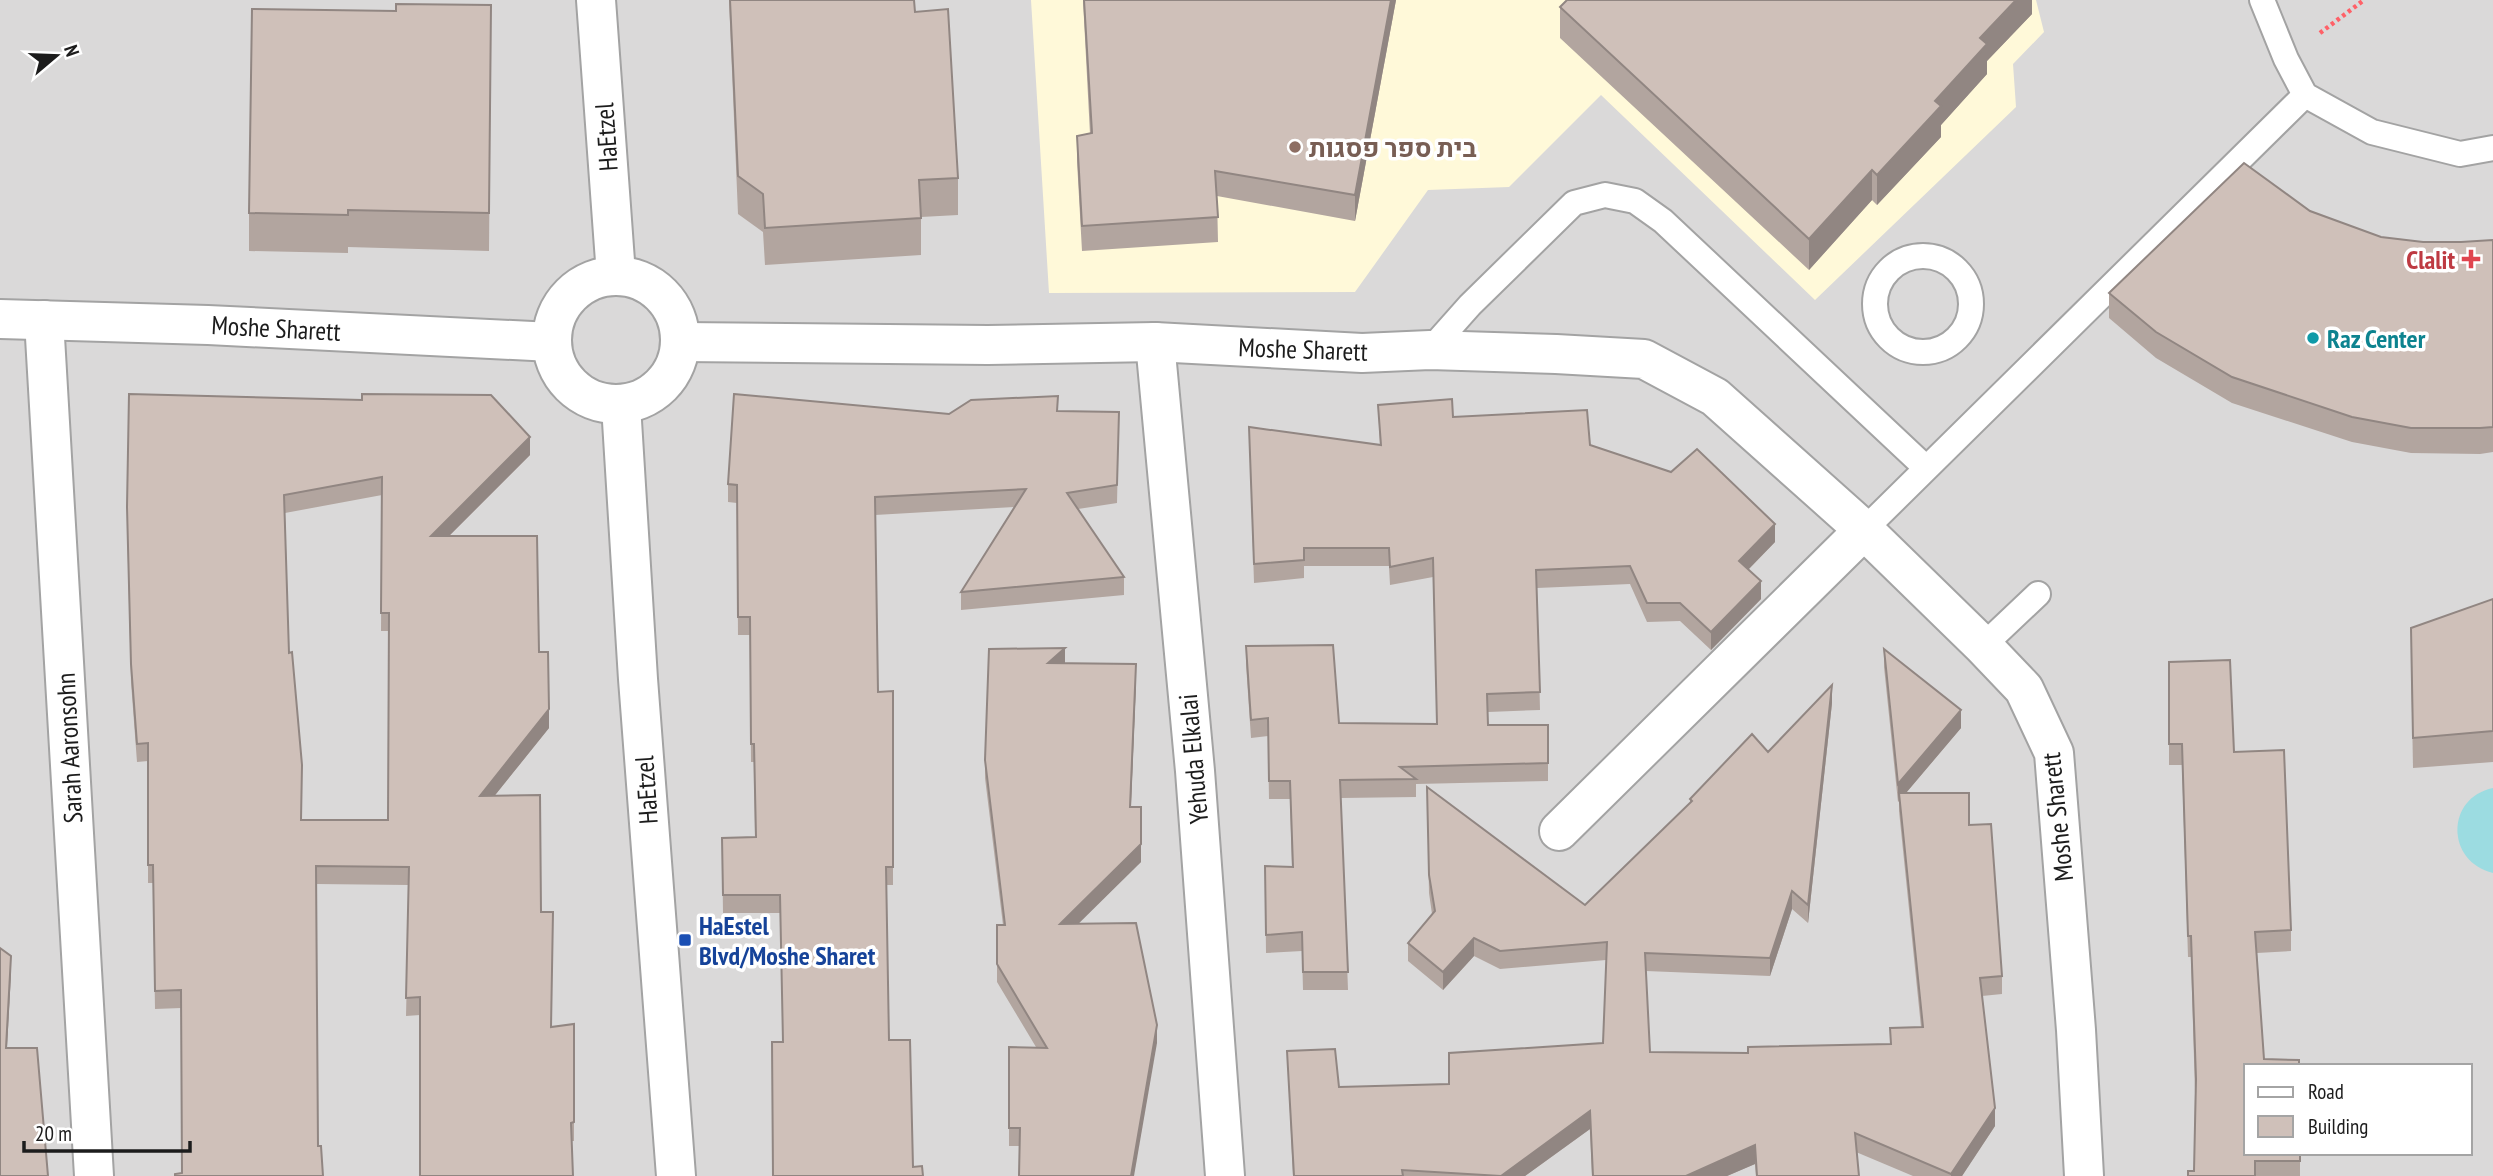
<svg xmlns="http://www.w3.org/2000/svg" width="2493" height="1176" viewBox="0 0 2493 1176" font-family="'PT Sans Narrow',Heebo,sans-serif">
  <style>
    .residential { fill: #dad9d9; fill-rule: evenodd }
    .education { fill: #fff9d9 }
    .water { fill: #9cdce1 }
    .lines { fill: none; stroke-linecap: round; stroke-linejoin: round }
    .service-casing { stroke: #a3a3a3; stroke-width: 28 }
    .minor-casing { stroke: #a3a3a3; stroke-width: 42 }
    .tertiary-casing { stroke: #a3a3a3; stroke-width: 42 }
    .path { stroke: #ff6168; stroke-width: 4.5; stroke-dasharray: 3.5 3.5; stroke-linecap: butt }
    .service { stroke: #fff; stroke-width: 24 }
    .minor { stroke: #fff; stroke-width: 38 }
    .tertiary { stroke: #fff; stroke-width: 38 }
    .wall { fill: #b2a59f; fill-rule: evenodd }
    .shaded-wall { fill: #918682 }
    .building { fill: #cfc0b9; stroke: #918682; stroke-width: 2; fill-rule: evenodd }
    .education-dot { fill: #8d6e63; stroke: #fff; stroke-width: 2.5 }
    .health-dot { fill: #e0444e; stroke: #fff; stroke-width: 2.5 }
    .culture-dot { fill: #0f9aa8; stroke: #fff; stroke-width: 2.5 }
    .transit-dot { fill: #1a4fb4; stroke: #fff; stroke-width: 2.5 }
    .labels { text-anchor: middle; dominant-baseline: central; stroke-width: 7; stroke-linejoin: round; paint-order: stroke }
    .street-label { font-size: 26px; fill: #1c1c1c; stroke: #fff }
    .education-label { font-size: 26px; font-weight: bold; fill: #785e54; stroke: #fff; text-anchor: start }
    .health-label { font-size: 26px; font-weight: bold; fill: #be3a42; stroke: #fff; text-anchor: end }
    .culture-label { font-size: 26px; font-weight: bold; fill: #0d838f; stroke: #fff; text-anchor: start }
    .transit-label { font-size: 26px; font-weight: bold; fill: #164399; stroke: #fff; text-anchor: start }
  </style>
  <rect width="100%" height="100%" fill="#efe8e1"/>
  <!-- residential -->
  <path class="residential" d="M 0,0 L 2493,0 L 2493,1176 L 0,1176 ZM 2246,1066 L 2470,1066 L 2470,1153 L 2246,1153 Z"/>
  <!-- education -->
  <path class="education" d="M 1031,0 L 2036,0 L 2044,32 L 2013,64 L 2016,107 L 1815,300 L 1601,95 L 1509,187 L 1428,190 L 1355,292 L 1049,293 Z"/>
  <!-- water -->
  <path class="water" d="M 2493,788 L 2493,873 C 2446,862 2445,798 2493,788 Z"/>
  <g class="lines">
    <defs>
      <g id="service">
        <path d="M 2262,0 L 2286,59 L 2305,95 L 2372,132 L 2460,154 L 2493,148"/>
        <circle cx="1923" cy="304" r="48"/>
        <path d="M 1430,350 L 1470,305 L 1574,203 L 1605,195 L 1635,201 L 1663,221 L 1926,468"/>
        <path d="M 1864,530 L 2305,95"/>
        <path d="M 1983,646 L 2038,594"/>
      </g>
      <g id="minor">
        <path d="M 0,319 L 208,325 L 552,342"/>
        <path d="M 44,320 L 94,1176"/>
        <path d="M 681,342 L 988,345 L 1155,342 L 1362,353 L 1430,350 L 1556,354 L 1644,359 L 1715,397 L 1864,530 L 1983,646 L 2024,689 L 2054,753 L 2076,1030 L 2084,1176"/>
        <path d="M 1155,342 L 1195,771 L 1225,1176"/>
        <path d="M 1559,831 L 1864,530"/>
      </g>
      <g id="tertiary">
        <path d="M 596,0 L 616,275"/>
        <circle cx="616" cy="340" r="64"/>
        <path d="M 621,405 L 638,679 L 676,1176"/>
      </g>
    </defs>
    <!-- service casing -->
    <use href="#service" class="service-casing"/>
    <!-- minor casing -->
    <use href="#minor" class="minor-casing"/>
    <!-- tertiary casing -->
    <use href="#tertiary" class="tertiary-casing"/>
    <!-- path -->
    <path class="path" d="M 2320,33 L 2364,0"/>
    <!-- service -->
    <use href="#service" class="service"/>
    <!-- minor -->
    <use href="#minor" class="minor"/>
    <!-- tertiary -->
    <use href="#tertiary" class="tertiary"/>
  </g>
  <!-- wall -->
  <g class="wall">
    <path d="M 729,0 L 914,0 L 915,12 L 958,178 L 958,215 L 921,217 L 921,255 L 765,265 L 763,232 L 738,214 Z"/>
    <path d="M 1083,0 L 1396,0 L 1355,221 L 1217,196 L 1218,242 L 1082,251 L 1077,161 L 1077,136 L 1090,134 Z"/>
    <path d="M 2032,0 L 2032,14 L 1987,61 L 1987,74 L 1941,125 L 1941,137 L 1877,205 L 1872,200 L 1809,270 L 1560,38 L 1560,7 Z"/>
    <path d="M 491,5 L 489,251 L 348,247 L 348,253 L 249,251 L 249,213 L 396,11 Z"/>
    <path d="M 2310,211 L 2381,237 L 2423,242 L 2461,242 L 2493,240 L 2493,452 L 2480,454 L 2411,453 L 2352,442 L 2232,403 L 2156,358 L 2109,318 L 2109,293 Z"/>
    <path d="M 734,394 L 949,414 L 971,400 L 1058,396 L 1058,411 L 1119,412 L 1117,503 L 1078,509 L 1124,577 L 1124,595 L 961,610 L 961,592 L 1014,507 L 875,515 L 878,692 L 893,691 L 893,885 L 886,885 L 889,1040 L 910,1040 L 913,1167 L 922,1166 L 923,1176 L 773,1176 L 772,1042 L 783,1042 L 780,913 L 723,913 L 722,838 L 755,837 L 754,762 L 751,762 L 750,635 L 738,635 L 737,503 L 728,502 L 728,484 Z"/>
    <path d="M 362,400 L 530,455 L 449,536 L 539,652 L 549,728 L 495,795 L 541,912 L 552,1027 L 574,1024 L 574,1141 L 572,1141 L 420,1015 L 406,1016 L 409,885 L 316,884 L 182,1173 L 181,1008 L 155,1009 L 153,883 L 148,883 L 148,761 L 137,762 L 131,682 L 127,525 ZM 382,495 L 381,631 L 389,631 L 388,820 L 301,820 L 289,653 L 285,513 Z"/>
    <path d="M 1378,405 L 1453,417 L 1590,445 L 1775,542 L 1748,570 L 1761,599 L 1711,650 L 1680,621 L 1647,622 L 1630,584 L 1537,588 L 1540,710 L 1488,712 L 1488,725 L 1548,725 L 1548,781 L 1416,784 L 1416,797 L 1341,798 L 1348,990 L 1303,990 L 1302,951 L 1266,953 L 1265,866 L 1292,867 L 1290,799 L 1269,799 L 1268,736 L 1251,738 L 1246,664 L 1246,646 L 1339,723 L 1437,724 L 1433,577 L 1390,585 L 1389,566 L 1304,566 L 1304,578 L 1254,583 L 1249,427 L 1380,445 Z"/>
    <path d="M 2493,599 L 2493,762 L 2413,768 L 2411,658 Z"/>
    <path d="M 1884,649 L 1961,728 L 1906,793 L 1969,825 L 2002,976 L 2002,994 L 1982,996 L 1995,1126 L 1962,1176 L 1913,1176 L 1856,1152 L 1859,1176 L 1756,1176 L 1755,1164 L 1727,1176 L 1592,1176 L 1590,1129 L 1525,1176 L 1293,1176 L 1287,1051 L 1339,1087 L 1449,1084 L 1603,1043 L 1606,960 L 1500,969 L 1474,956 L 1443,990 L 1408,961 L 1408,943 L 1432,914 L 1429,893 L 1427,787 L 1585,905 L 1690,803 L 1690,799 L 1768,752 L 1832,703 L 1808,923 L 1792,909 L 1770,976 L 1646,971 L 1650,1052 L 1748,1053 L 1890,1044 L 1890,1028 L 1921,1027 L 1899,811 L 1899,801 L 1898,802 L 1884,667 Z"/>
    <path d="M 2169,662 L 2234,752 L 2291,930 L 2291,951 L 2257,953 L 2264,1059 L 2300,1153 L 2300,1176 L 2188,1176 L 2194,1171 L 2195,1093 L 2191,957 L 2188,957 L 2182,765 L 2169,765 Z"/>
    <path d="M 1065,663 L 1136,682 L 1131,807 L 1141,862 L 1078,923 L 1157,1043 L 1020,1146 L 1009,1146 L 1009,1047 L 1036,1047 L 997,982 L 997,925 L 1003,925 L 985,778 L 985,760 Z"/>
  </g>
  <!-- shaded-wall -->
  <g class="shaded-wall">
    <path d="M 1391,0 L 1396,0 L 1355,221 L 1355,195 Z"/>
    <path d="M 2016,0 L 2032,0 L 2032,14 L 1987,61 L 1987,74 L 1941,125 L 1941,137 L 1877,205 L 1877,175 L 1935,101 L 1980,38 Z"/>
    <path d="M 1872,170 L 1872,200 L 1809,270 L 1809,239 Z"/>
    <path d="M 530,437 L 530,455 L 431,554 L 431,536 Z"/>
    <path d="M 1775,524 L 1775,542 L 1739,579 L 1739,561 Z"/>
    <path d="M 1761,581 L 1761,599 L 1711,650 L 1711,632 Z"/>
    <path d="M 1065,648 L 1065,666 L 1048,663 Z"/>
    <path d="M 1136,664 L 1136,682 L 1130,825 L 1130,807 Z"/>
    <path d="M 1832,685 L 1832,703 L 1808,923 L 1808,905 Z"/>
    <path d="M 549,709 L 549,728 L 480,814 L 480,796 Z"/>
    <path d="M 1961,710 L 1961,728 L 1900,800 L 1899,793 L 1898,802 L 1898,784 Z"/>
    <path d="M 1141,807 L 1141,862 L 1060,942 L 1060,924 Z"/>
    <path d="M 1792,891 L 1792,909 L 1770,976 L 1770,958 Z"/>
    <path d="M 1474,938 L 1474,956 L 1443,990 L 1443,972 Z"/>
    <path d="M 11,956 L 11,974 L 6,1066 L 6,1048 Z"/>
    <path d="M 1157,1025 L 1157,1043 L 1134,1176 L 1131,1176 Z"/>
    <path d="M 1995,1108 L 1995,1126 L 1962,1176 L 1951,1176 L 1951,1174 Z"/>
    <path d="M 1590,1111 L 1590,1129 L 1525,1176 L 1501,1176 Z"/>
    <path d="M 1755,1145 L 1755,1164 L 1727,1176 L 1686,1176 Z"/>
  </g>
  <!-- building -->
  <g class="building">
    <path d="M 730,0 L 914,0 L 915,12 L 948,9 L 958,178 L 919,180 L 921,218 L 765,228 L 763,194 L 738,176 Z"/>
    <path d="M 1084,0 L 1391,0 L 1355,195 L 1215,171 L 1218,217 L 1082,226 L 1077,136 L 1092,133 Z"/>
    <path d="M 1567,0 L 2016,0 L 1980,38 L 1987,44 L 1935,101 L 1941,106 L 1877,175 L 1872,170 L 1809,239 L 1560,7 Z"/>
    <path d="M 396,4 L 491,5 L 489,213 L 348,210 L 348,215 L 249,213 L 252,9 L 396,11 Z"/>
    <path d="M 2244,163 L 2310,211 L 2381,237 L 2423,242 L 2461,242 L 2493,240 L 2493,427 L 2480,428 L 2411,428 L 2352,417 L 2232,377 L 2156,332 L 2109,293 Z"/>
    <path d="M 129,394 L 362,400 L 362,394 L 491,395 L 530,437 L 431,536 L 537,536 L 539,652 L 548,652 L 549,709 L 480,796 L 540,795 L 541,912 L 553,912 L 551,1027 L 574,1024 L 574,1122 L 571,1123 L 573,1176 L 420,1176 L 420,997 L 406,998 L 409,867 L 316,866 L 318,1146 L 321,1146 L 323,1176 L 175,1176 L 175,1174 L 182,1173 L 181,990 L 155,991 L 153,865 L 148,865 L 148,743 L 137,744 L 131,664 L 127,507 ZM 382,477 L 381,613 L 389,613 L 388,820 L 301,820 L 302,765 L 292,652 L 289,653 L 284,495 Z"/>
    <path d="M 734,394 L 949,414 L 971,400 L 1058,396 L 1057,411 L 1119,412 L 1117,485 L 1067,493 L 1124,577 L 961,592 L 1026,489 L 875,497 L 878,692 L 893,691 L 893,867 L 886,867 L 889,1040 L 910,1040 L 913,1167 L 922,1166 L 923,1176 L 773,1176 L 772,1042 L 783,1042 L 780,895 L 723,895 L 722,838 L 756,837 L 754,744 L 751,744 L 750,617 L 738,617 L 737,485 L 728,484 Z"/>
    <path d="M 1452,399 L 1453,417 L 1587,410 L 1590,445 L 1671,472 L 1697,449 L 1775,524 L 1739,561 L 1761,581 L 1711,632 L 1680,603 L 1647,603 L 1630,566 L 1536,570 L 1540,692 L 1487,694 L 1488,725 L 1548,725 L 1548,763 L 1400,767 L 1416,779 L 1340,780 L 1348,972 L 1303,972 L 1302,932 L 1266,935 L 1265,866 L 1293,867 L 1290,781 L 1269,781 L 1268,718 L 1251,720 L 1246,646 L 1333,645 L 1339,723 L 1437,724 L 1433,558 L 1390,567 L 1389,548 L 1304,548 L 1304,560 L 1254,564 L 1249,427 L 1381,445 L 1378,405 Z"/>
    <path d="M 2493,599 L 2493,731 L 2413,738 L 2411,628 Z"/>
    <path d="M 1065,648 L 1048,663 L 1136,664 L 1130,807 L 1141,807 L 1141,844 L 1060,924 L 1136,923 L 1157,1025 L 1131,1176 L 1019,1176 L 1020,1128 L 1009,1128 L 1009,1047 L 1047,1048 L 997,964 L 997,925 L 1005,925 L 985,760 L 989,649 Z"/>
    <path d="M 1884,649 L 1961,710 L 1898,784 Z"/>
    <path d="M 2230,660 L 2234,752 L 2284,750 L 2291,930 L 2255,932 L 2264,1059 L 2299,1060 L 2299,1066 L 2246,1066 L 2246,1153 L 2300,1153 L 2300,1161 L 2255,1161 L 2255,1176 L 2188,1176 L 2188,1171 L 2194,1171 L 2196,1079 L 2191,936 L 2188,936 L 2182,744 L 2169,744 L 2169,662 Z"/>
    <path d="M 1832,685 L 1808,905 L 1792,891 L 1770,958 L 1645,953 L 1650,1052 L 1748,1053 L 1748,1047 L 1891,1044 L 1890,1028 L 1923,1027 L 1899,793 L 1969,793 L 1969,825 L 1991,824 L 2002,976 L 1980,978 L 1995,1108 L 1951,1174 L 1855,1133 L 1859,1176 L 1757,1176 L 1755,1145 L 1686,1176 L 1593,1176 L 1590,1111 L 1501,1176 L 1402,1170 L 1403,1176 L 1294,1176 L 1287,1051 L 1335,1049 L 1339,1087 L 1449,1084 L 1449,1053 L 1603,1043 L 1607,942 L 1500,951 L 1474,938 L 1443,972 L 1408,943 L 1435,911 L 1429,875 L 1427,787 L 1585,905 L 1692,801 L 1690,799 L 1752,734 L 1768,752 Z"/>
    <path d="M 0,948 L 11,956 L 6,1048 L 37,1048 L 48,1176 L 0,1176 Z"/>
  </g>
  <!-- markers -->
  <circle class="education-dot" cx="1295" cy="147" r="7"/>
  <path class="health-dot" d="M2467.5 248.5h7v7h7v7h-7v7h-7v-7h-7v-7h7z"/>
  <circle class="culture-dot" cx="2313" cy="338" r="7"/>
  <rect class="transit-dot" x="678" y="933" width="14" height="14" rx="3.5"/>
  <g class="labels">
    <!-- street labels -->
    <g class="street-label">
      <text transform="translate(606 137) rotate(-94)">HaEtzel</text>
      <text transform="translate(276 328) rotate(3)">Moshe Sharett</text>
      <text transform="translate(1303 349) rotate(2)">Moshe Sharett</text>
      <text transform="translate(69 748) rotate(-93)">Sarah Aaronsohn</text>
      <text transform="translate(1193 759) rotate(-95)">Yehuda Elkalai</text>
      <text transform="translate(646 790) rotate(-94)">HaEtzel</text>
      <text transform="translate(2057 817) rotate(-96)">Moshe Sharett</text>
    </g>
    <!-- education labels -->
    <g class="education-label">
      <text x="1309" y="147">בית ספר פסגות</text>
    </g>
    <!-- health labels -->
    <g class="health-label">
      <text x="2455" y="259">Clalit</text>
    </g>
    <!-- culture labels -->
    <g class="culture-label">
      <text x="2327" y="338">Raz Center</text>
    </g>
    <!-- transit labels -->
    <g class="transit-label">
      <text x="699" y="925">HaEstel<tspan x="699" dy="30">Blvd/Moshe Sharet</tspan></text>
    </g>
  </g>
  <!-- legend -->
  <rect x="2244" y="1064" width="228" height="91" fill="#ffffff" stroke="#a4a4a4" stroke-width="2"/>
  <rect x="2258" y="1087" width="35" height="10" fill="#ffffff" stroke="#a4a4a4" stroke-width="2"/>
  <text x="2308" y="1099" font-size="21" fill="#1c1c1c">Road</text>
  <rect x="2258" y="1116" width="35" height="21" fill="#cfc0b9" stroke="#a4a4a4" stroke-width="2"/>
  <text x="2308" y="1134" font-size="21" fill="#1c1c1c">Building</text>
  <!-- north arrow -->
  <g transform="translate(56 56) rotate(71)" stroke="#ffffff" stroke-width="5" paint-order="stroke">
  <path d="M0-5L12 26L0 18L-12 26Z" fill="#1c1c1c"/>
  <text y="-10" font-size="19" font-weight="bold" text-anchor="middle" fill="#1c1c1c">N</text>
  </g>
  <!-- scale -->
  <path d="M24 1141v10h166v-10" fill="none" stroke="#1c1c1c" stroke-width="3.5"/>
  <text x="35" y="1141" font-size="21" fill="#1c1c1c" stroke="#ffffff" stroke-width="5" paint-order="stroke">20 m</text>
</svg>
